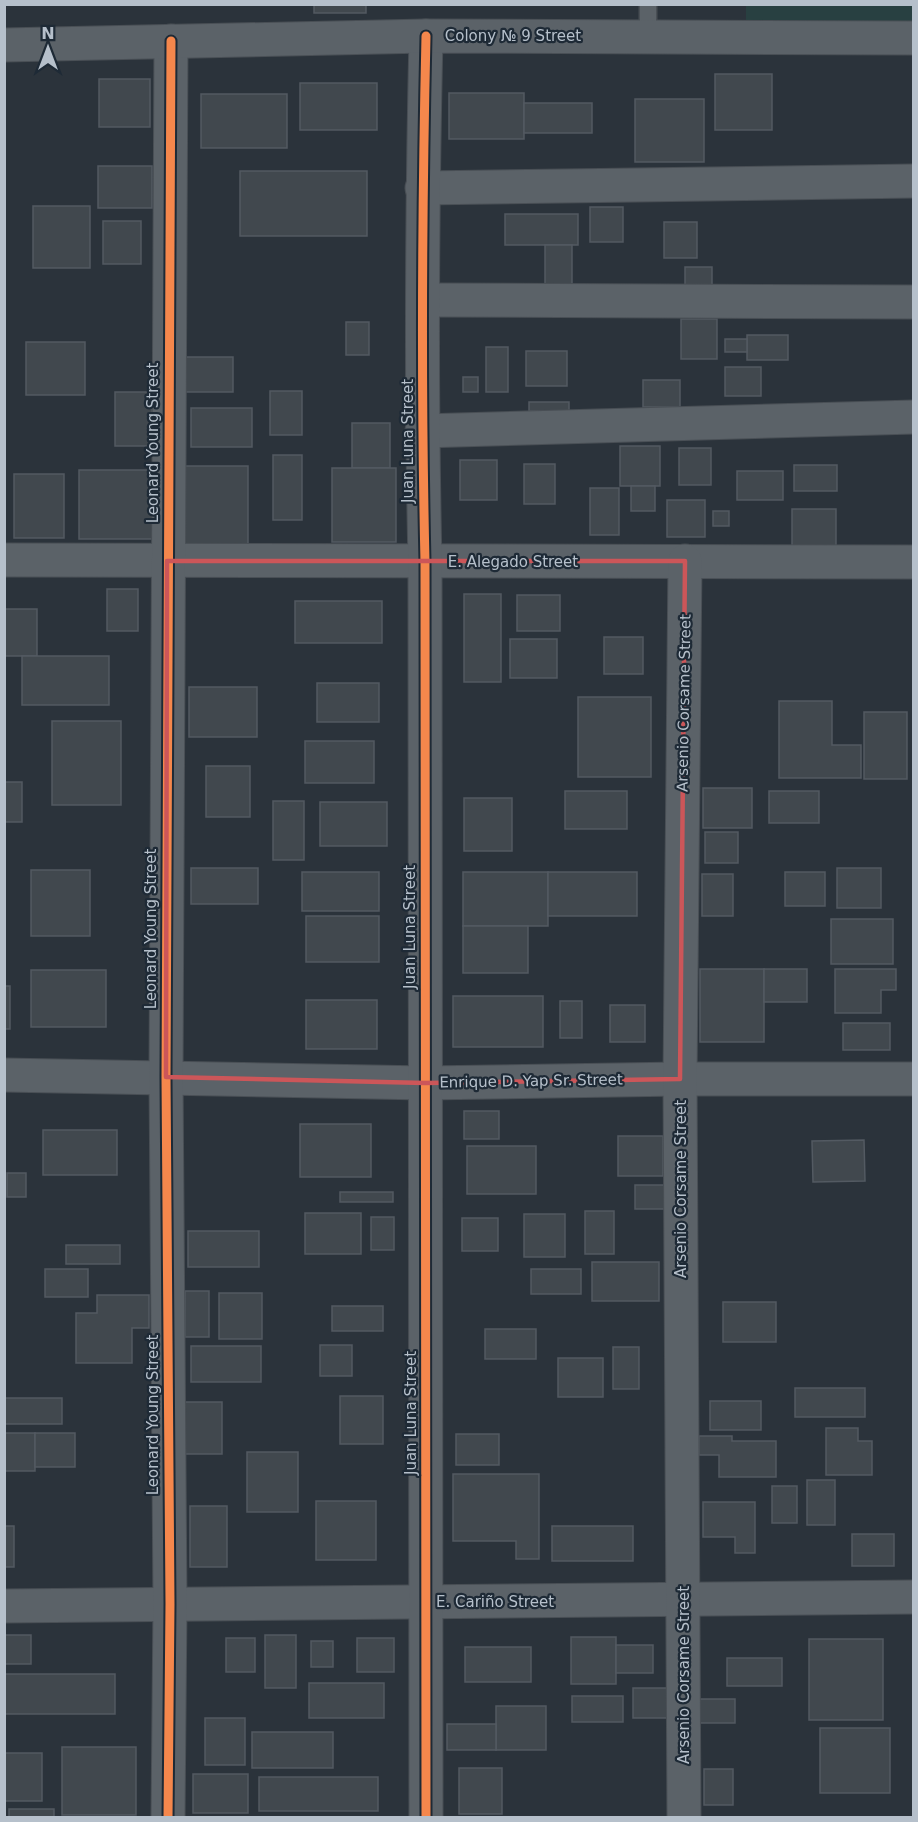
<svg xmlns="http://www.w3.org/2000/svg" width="918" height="1822" viewBox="0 0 918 1822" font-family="'DejaVu Sans',sans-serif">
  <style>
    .green { fill: #284041 }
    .building { fill: #41484e; stroke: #535a62; stroke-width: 1.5 }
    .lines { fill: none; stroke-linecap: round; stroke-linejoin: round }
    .service-casing { stroke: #494f55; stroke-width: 19 }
    .minor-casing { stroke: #494f55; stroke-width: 35 }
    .tertiary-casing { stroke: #494f55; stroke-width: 35 }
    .service { stroke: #5b6268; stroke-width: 16 }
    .minor { stroke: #5b6268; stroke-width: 33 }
    .tertiary { stroke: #5b6268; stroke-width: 33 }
    .cycleway-casing { stroke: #1e2a36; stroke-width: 13 }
    .cycleway { stroke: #f5874c; stroke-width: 9 }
    .marked { fill: none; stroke: #cc5659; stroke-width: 4.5; stroke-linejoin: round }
    .labels { text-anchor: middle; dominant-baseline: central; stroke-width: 4.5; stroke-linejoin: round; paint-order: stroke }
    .street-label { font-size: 15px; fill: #b6c0cb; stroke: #1e2a36 }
  </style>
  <rect width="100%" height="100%" fill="#2b333b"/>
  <!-- green -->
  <rect class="green" x="746" y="5" width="167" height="24"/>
  <!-- building -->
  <g class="building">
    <rect x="314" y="4" width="52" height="9"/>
    <rect x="715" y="74" width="57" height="56"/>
    <rect x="99" y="79" width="51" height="48"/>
    <rect x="300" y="83" width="77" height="47"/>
    <rect x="449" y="93" width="75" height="46"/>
    <rect x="201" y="94" width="86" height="54"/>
    <rect x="635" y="99" width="69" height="63"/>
    <rect x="524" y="103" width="68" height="30"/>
    <rect x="98" y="166" width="54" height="42"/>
    <rect x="240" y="171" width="127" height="65"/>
    <rect x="33" y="206" width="57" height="62"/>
    <rect x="590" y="207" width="33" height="35"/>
    <rect x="505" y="214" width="73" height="31"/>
    <rect x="103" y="221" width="38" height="43"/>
    <rect x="664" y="222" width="33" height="36"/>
    <rect x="545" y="245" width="27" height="40"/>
    <rect x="685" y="267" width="27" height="23"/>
    <rect x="681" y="319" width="36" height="40"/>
    <rect x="346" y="322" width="23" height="33"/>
    <rect x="747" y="335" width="41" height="25"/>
    <rect x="725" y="339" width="22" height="13"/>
    <rect x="26" y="342" width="59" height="53"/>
    <rect x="486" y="347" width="22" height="45"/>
    <rect x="526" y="351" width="41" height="35"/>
    <rect x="181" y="357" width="52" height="35"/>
    <rect x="725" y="367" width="36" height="29"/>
    <rect x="463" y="377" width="15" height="15"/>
    <rect x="643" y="380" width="37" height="27"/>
    <rect x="270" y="391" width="32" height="44"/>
    <rect x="115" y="392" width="37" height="54"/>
    <rect x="529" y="402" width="40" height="9"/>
    <rect x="191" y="408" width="61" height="39"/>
    <rect x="352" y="423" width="38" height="45"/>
    <rect x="620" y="446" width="40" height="40"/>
    <rect x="679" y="448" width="32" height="37"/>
    <rect x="273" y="455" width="29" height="65"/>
    <rect x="460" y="460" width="37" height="40"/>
    <rect x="524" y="464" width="31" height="40"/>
    <rect x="794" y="465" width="43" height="26"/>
    <rect x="179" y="466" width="69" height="80"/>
    <rect x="332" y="468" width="64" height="74"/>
    <rect x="79" y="470" width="75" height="69"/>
    <rect x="737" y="471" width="46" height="29"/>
    <rect x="14" y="474" width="50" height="64"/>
    <rect x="631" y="486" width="24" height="25"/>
    <rect x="590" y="488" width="29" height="47"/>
    <rect x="667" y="500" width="38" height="37"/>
    <rect x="792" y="509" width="44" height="41"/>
    <rect x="713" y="511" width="16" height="15"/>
    <rect x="107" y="589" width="31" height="42"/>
    <rect x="464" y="594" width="37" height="88"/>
    <rect x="517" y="595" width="43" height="36"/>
    <rect x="295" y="601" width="87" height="42"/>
    <rect x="4" y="609" width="33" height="47"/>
    <rect x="604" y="637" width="39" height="37"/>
    <rect x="510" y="639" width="47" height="39"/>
    <rect x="22" y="656" width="87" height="49"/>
    <rect x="317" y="683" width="62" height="39"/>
    <rect x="189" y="687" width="68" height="50"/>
    <rect x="578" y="697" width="73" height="80"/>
    <path d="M 779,701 L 832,701 L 832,745 L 861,745 L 861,778 L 779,778 Z"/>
    <rect x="864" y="712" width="43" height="67"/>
    <rect x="52" y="721" width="69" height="84"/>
    <rect x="305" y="741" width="69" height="42"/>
    <rect x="206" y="766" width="44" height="51"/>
    <rect x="4" y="782" width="18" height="40"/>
    <rect x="703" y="788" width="49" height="40"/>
    <rect x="565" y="791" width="62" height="38"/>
    <rect x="769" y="791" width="50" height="32"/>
    <rect x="464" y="798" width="48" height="53"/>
    <rect x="273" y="801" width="31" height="59"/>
    <rect x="320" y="802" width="67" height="44"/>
    <rect x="705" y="832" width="33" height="31"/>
    <rect x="191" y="868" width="67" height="36"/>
    <rect x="837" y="868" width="44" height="40"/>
    <rect x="31" y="870" width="59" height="66"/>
    <rect x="302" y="872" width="77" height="39"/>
    <rect x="463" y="872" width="85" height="54"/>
    <rect x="548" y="872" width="89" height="44"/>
    <rect x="785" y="872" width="40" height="34"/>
    <rect x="702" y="874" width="31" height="42"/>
    <rect x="306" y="916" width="73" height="46"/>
    <rect x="831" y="919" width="62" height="45"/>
    <rect x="463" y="926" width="65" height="47"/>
    <rect x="700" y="969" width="64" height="73"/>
    <rect x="764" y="969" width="43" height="33"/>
    <path d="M 835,969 L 896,969 L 896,990 L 881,990 L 881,1013 L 835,1013 Z"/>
    <rect x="31" y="970" width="75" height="57"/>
    <rect x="4" y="986" width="6" height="43"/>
    <rect x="453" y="996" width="90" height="51"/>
    <rect x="306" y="1000" width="71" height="49"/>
    <rect x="560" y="1001" width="22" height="37"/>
    <rect x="610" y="1005" width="35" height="37"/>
    <rect x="843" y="1023" width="47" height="27"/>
    <rect x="464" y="1111" width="35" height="28"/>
    <rect x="300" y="1124" width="71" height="53"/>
    <rect x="43" y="1130" width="74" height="45"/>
    <rect x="618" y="1136" width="45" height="40"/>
    <path d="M 864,1140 L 865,1181 L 813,1182 L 812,1141 Z"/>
    <rect x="467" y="1146" width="69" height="48"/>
    <rect x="7" y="1173" width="19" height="24"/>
    <rect x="635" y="1185" width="30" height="24"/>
    <rect x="340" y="1192" width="53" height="10"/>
    <rect x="585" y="1211" width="29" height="43"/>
    <rect x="305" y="1213" width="56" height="41"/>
    <rect x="524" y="1214" width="41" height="43"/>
    <rect x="371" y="1217" width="23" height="33"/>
    <rect x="462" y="1218" width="36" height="33"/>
    <rect x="188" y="1231" width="71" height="36"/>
    <rect x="66" y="1245" width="54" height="19"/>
    <rect x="592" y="1262" width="67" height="39"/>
    <rect x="45" y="1269" width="43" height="28"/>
    <rect x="531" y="1269" width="50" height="25"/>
    <rect x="185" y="1291" width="24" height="46"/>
    <rect x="219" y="1293" width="43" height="46"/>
    <path d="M 97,1295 L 149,1295 L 149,1328 L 132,1328 L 132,1363 L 76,1363 L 76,1313 L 97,1313 Z"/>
    <rect x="723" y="1302" width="53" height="40"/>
    <rect x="332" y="1306" width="51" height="25"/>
    <rect x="485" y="1329" width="51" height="30"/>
    <rect x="320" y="1345" width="32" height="31"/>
    <rect x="191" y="1346" width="70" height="36"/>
    <rect x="613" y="1347" width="26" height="42"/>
    <rect x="558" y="1358" width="45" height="39"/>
    <rect x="795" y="1388" width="70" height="29"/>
    <rect x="340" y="1396" width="43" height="48"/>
    <rect x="4" y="1398" width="58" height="26"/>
    <rect x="710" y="1401" width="51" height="29"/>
    <rect x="185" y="1402" width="37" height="52"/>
    <path d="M 826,1428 L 858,1428 L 858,1441 L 872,1441 L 872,1475 L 826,1475 Z"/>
    <rect x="4" y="1433" width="31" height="38"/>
    <rect x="35" y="1433" width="40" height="34"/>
    <rect x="456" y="1434" width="43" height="31"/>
    <path d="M 699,1436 L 732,1436 L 732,1441 L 776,1441 L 776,1477 L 719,1477 L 719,1455 L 699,1455 Z"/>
    <rect x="247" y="1452" width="51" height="60"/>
    <path d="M 453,1474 L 539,1474 L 539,1559 L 516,1559 L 516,1541 L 453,1541 Z"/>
    <rect x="807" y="1480" width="28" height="45"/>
    <rect x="772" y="1486" width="25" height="37"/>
    <rect x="316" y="1501" width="60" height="59"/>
    <path d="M 703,1502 L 755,1502 L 755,1553 L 735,1553 L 735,1537 L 703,1537 Z"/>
    <rect x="190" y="1506" width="37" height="61"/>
    <rect x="4" y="1526" width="10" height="41"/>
    <rect x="552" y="1526" width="81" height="35"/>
    <rect x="852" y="1534" width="42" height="32"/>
    <rect x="4" y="1635" width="27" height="29"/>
    <rect x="265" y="1635" width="31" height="53"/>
    <rect x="571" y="1637" width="45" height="47"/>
    <rect x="226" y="1638" width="29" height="34"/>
    <rect x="357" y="1638" width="37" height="34"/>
    <rect x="809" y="1639" width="74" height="81"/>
    <rect x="311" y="1641" width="22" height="26"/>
    <rect x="616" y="1645" width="37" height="28"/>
    <rect x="465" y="1647" width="66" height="35"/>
    <rect x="727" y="1658" width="55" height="28"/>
    <rect x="4" y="1674" width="111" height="40"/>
    <rect x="309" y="1683" width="75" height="35"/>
    <rect x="633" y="1688" width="34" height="30"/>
    <rect x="572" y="1696" width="51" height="26"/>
    <rect x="698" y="1699" width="37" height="24"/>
    <rect x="496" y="1706" width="50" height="44"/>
    <rect x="205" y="1718" width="40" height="47"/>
    <rect x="447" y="1724" width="49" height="26"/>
    <rect x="820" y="1728" width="70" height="65"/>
    <rect x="252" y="1732" width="81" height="36"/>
    <rect x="62" y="1747" width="74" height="68"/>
    <rect x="4" y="1753" width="38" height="48"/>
    <rect x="459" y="1768" width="43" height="46"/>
    <rect x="704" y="1769" width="29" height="36"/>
    <rect x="193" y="1774" width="55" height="39"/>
    <rect x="259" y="1777" width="119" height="34"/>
    <rect x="9" y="1809" width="45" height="9"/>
  </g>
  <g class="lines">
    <defs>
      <path id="service" d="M 648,4 L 648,36"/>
      <g id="minor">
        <path d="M 422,188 L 914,181"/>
        <path d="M 424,300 L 914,302"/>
        <path d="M 422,431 L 914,417"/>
        <path d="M 4,560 L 914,562"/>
        <path d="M 4,1075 L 425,1083 L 680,1079 L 914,1079"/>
        <path d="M 4,1606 L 914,1597"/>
        <path d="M 168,1818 L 170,1604 L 166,1077 L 171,41"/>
        <path d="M 426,1818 L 425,562 C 421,386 422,211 426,36"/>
        <path d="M 684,1818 L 680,1079 L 685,561"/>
      </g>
      <path id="tertiary" d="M 4,45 L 426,36 L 914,38"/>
    </defs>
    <!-- service casing -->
    <use href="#service" class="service-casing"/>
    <!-- minor casing -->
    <use href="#minor" class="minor-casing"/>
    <!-- tertiary casing -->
    <use href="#tertiary" class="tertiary-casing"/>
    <!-- service -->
    <use href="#service" class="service"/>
    <!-- minor -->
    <use href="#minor" class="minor"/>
    <!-- tertiary -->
    <use href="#tertiary" class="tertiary"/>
    <defs>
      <g id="cycleway">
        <path d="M 168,1818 L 170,1604 L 166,1077 L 171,41"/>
        <path d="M 426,1818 L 425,562 C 421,386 422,211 426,36"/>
      </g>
    </defs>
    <!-- cycleway casing -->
    <use href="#cycleway" class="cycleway-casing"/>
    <!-- cycleway -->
    <use href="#cycleway" class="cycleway"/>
  </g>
  <!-- marked area -->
  <path class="marked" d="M 167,561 L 685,561 L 680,1079 L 425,1083 L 166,1077 Z"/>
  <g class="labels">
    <!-- street labels -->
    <g class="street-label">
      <text x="513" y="36">Colony № 9 Street</text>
      <text transform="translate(408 441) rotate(-90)">Juan Luna Street</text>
      <text transform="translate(153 443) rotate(-90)">Leonard Young Street</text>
      <text x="513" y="562">E. Alegado Street</text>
      <text transform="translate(684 703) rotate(-89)">Arsenio Corsame Street</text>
      <text transform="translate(410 927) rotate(-90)">Juan Luna Street</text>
      <text transform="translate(151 929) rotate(-90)">Leonard Young Street</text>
      <text transform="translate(531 1081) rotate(-1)">Enrique D. Yap Sr. Street</text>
      <text transform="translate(681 1189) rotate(-90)">Arsenio Corsame Street</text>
      <text transform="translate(411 1413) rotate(-90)">Juan Luna Street</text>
      <text transform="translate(153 1415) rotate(-90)">Leonard Young Street</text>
      <text x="495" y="1602">E. Cariño Street</text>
      <text transform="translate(684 1675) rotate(-90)">Arsenio Corsame Street</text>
    </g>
  </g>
  <!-- border -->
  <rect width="918" height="1822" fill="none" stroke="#b6c0cb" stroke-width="12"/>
  <!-- north arrow -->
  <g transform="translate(48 48)" stroke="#1e2a36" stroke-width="4.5" paint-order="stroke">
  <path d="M0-4.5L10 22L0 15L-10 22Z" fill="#b6c0cb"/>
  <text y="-9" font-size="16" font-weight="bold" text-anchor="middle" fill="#b6c0cb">N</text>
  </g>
</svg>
